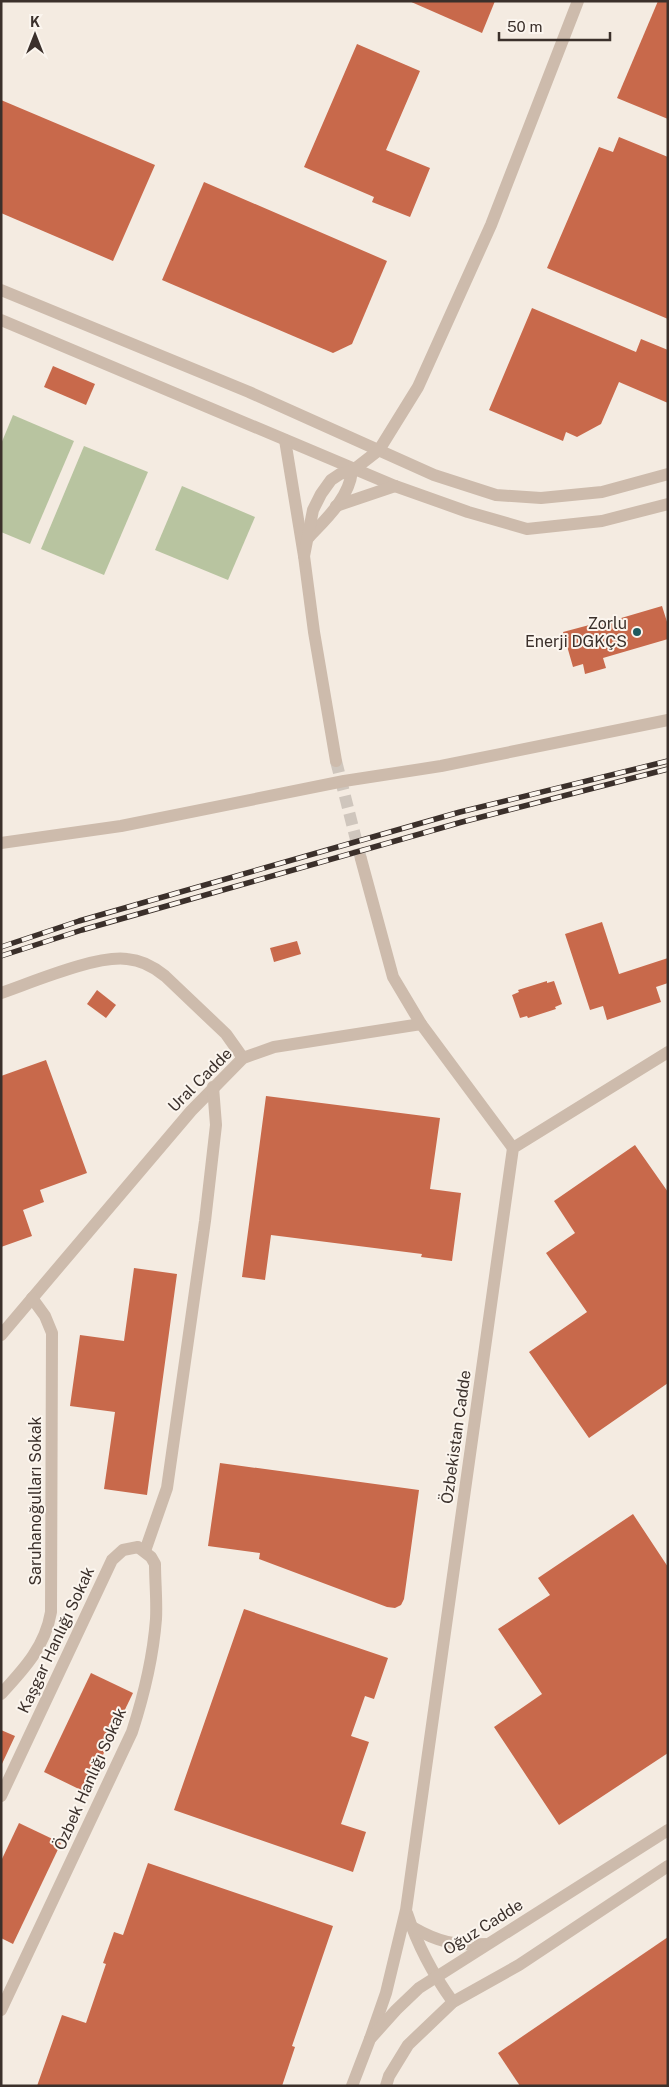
<svg xmlns="http://www.w3.org/2000/svg" width="669" height="2087" viewBox="0 0 669 2087" font-family="'Public Sans',sans-serif">
  <style>
    .green { fill: #b8c4a0 }
    .building { fill: #c8694b }
    .lines { fill: none; stroke-linecap: round; stroke-linejoin: round }
    .minor-tunnel { stroke: #cfc6bd; stroke-width: 12; stroke-dasharray: 12 6; stroke-linecap: butt }
    .minor { stroke: #cdbbac; stroke-width: 12 }
    .rail-casing { stroke: #3b302b; stroke-width: 5.5 }
    .rail { stroke: #fbf5ee; stroke-width: 4; stroke-dasharray: 11; stroke-linecap: butt }
    .poi-dot { fill: #1f5a5e; stroke: #fbf5ee; stroke-width: 2 }
    .labels { text-anchor: middle; dominant-baseline: central; stroke-width: 4; stroke-linejoin: round; paint-order: stroke }
    .poi-label { font-size: 16px; fill: #3b302b; stroke: #fbf5ee; text-anchor: end }
    .street-label { font-size: 16px; fill: #3b302b; stroke: #fbf5ee }
  </style>
  <rect width="100%" height="100%" fill="#f4ebe1"/>
  <!-- green -->
  <g class="green">
    <path d="M 13,415 L 74,441 L 30,544 L 1,532 L 1,444 Z"/>
    <path d="M 84,446 L 148,472 L 104,575 L 41,549 Z"/>
    <path d="M 182,486 L 255,517 L 228,580 L 155,550 Z"/>
  </g>
  <!-- building -->
  <g class="building">
    <path d="M 409,1 L 495,1 L 482,33 Z"/>
    <path d="M 658,1 L 668,1 L 668,119 L 617,98 Z"/>
    <path d="M 357,44 L 420,71 L 386,150 L 430,168 L 410,217 L 372,202 L 374,197 L 304,167 Z"/>
    <path d="M 1,100 L 155,165 L 113,261 L 1,213 Z"/>
    <path d="M 619,137 L 668,157 L 668,319 L 547,268 L 599,147 L 613,152 Z"/>
    <path d="M 204,182 L 387,261 L 352,344 L 333,353 L 162,280 Z"/>
    <path d="M 532,308 L 636,352 L 641,339 L 668,350 L 668,403 L 619,382 L 601,424 L 577,437 L 566,432 L 563,441 L 489,410 Z"/>
    <path d="M 53,366 L 95,384 L 86,405 L 44,387 Z"/>
    <path d="M 662,606 L 668,625 L 668,639 L 603,658 L 606,668 L 585,674 L 583,664 L 573,667 L 563,632 L 593,624 L 594,626 Z"/>
    <path d="M 602,922 L 619,974 L 668,958 L 668,983 L 656,987 L 661,1002 L 607,1020 L 603,1006 L 590,1010 L 565,934 Z"/>
    <path d="M 297,941 L 301,954 L 274,962 L 270,948 Z"/>
    <path d="M 547,981 L 547,983 L 554,981 L 562,1004 L 555,1007 L 556,1009 L 528,1018 L 527,1016 L 520,1018 L 512,995 L 519,992 L 518,990 Z"/>
    <path d="M 97,990 L 116,1005 L 106,1018 L 87,1004 Z"/>
    <path d="M 46,1060 L 87,1173 L 40,1190 L 44,1202 L 23,1210 L 32,1236 L 1,1247 L 1,1076 Z"/>
    <path d="M 266,1096 L 440,1118 L 430,1189 L 461,1193 L 452,1261 L 421,1257 L 422,1254 L 271,1235 L 265,1280 L 242,1277 Z"/>
    <path d="M 635,1145 L 668,1192 L 668,1383 L 589,1438 L 529,1352 L 587,1312 L 546,1253 L 575,1233 L 554,1201 Z"/>
    <path d="M 134,1268 L 177,1274 L 147,1495 L 104,1489 L 115,1412 L 70,1406 L 80,1335 L 124,1341 Z"/>
    <path d="M 220,1463 L 419,1490 L 404,1599 L 401,1605 L 395,1608 L 387,1607 L 259,1559 L 260,1553 L 208,1546 Z"/>
    <path d="M 633,1514 L 668,1567 L 668,1753 L 559,1825 L 494,1727 L 542,1694 L 498,1629 L 550,1595 L 538,1578 Z"/>
    <path d="M 244,1609 L 388,1658 L 374,1699 L 365,1696 L 351,1736 L 369,1742 L 341,1824 L 366,1832 L 353,1872 L 174,1810 Z"/>
    <path d="M 91,1673 L 133,1693 L 85,1792 L 44,1772 Z"/>
    <path d="M 1,1730 L 15,1736 L 1,1766 Z"/>
    <path d="M 19,1823 L 61,1843 L 13,1944 L 1,1938 L 1,1861 Z"/>
    <path d="M 148,1863 L 333,1926 L 292,2046 L 295,2047 L 282,2086 L 37,2086 L 62,2015 L 86,2023 L 106,1964 L 103,1963 L 114,1932 L 123,1935 Z"/>
    <path d="M 668,1937 L 668,2086 L 520,2086 L 498,2053 Z"/>
  </g>
  <g class="lines">
    <!-- minor-tunnel -->
    <path class="minor-tunnel" d="M 336,761 L 361,859"/>
    <!-- minor -->
    <g class="minor">
      <path d="M 1,290 L 249,392 L 434,475 L 496,495 L 541,498 L 602,492 L 668,474"/>
      <path d="M 1,320 L 395,486 L 468,512 L 527,529 L 602,521 L 668,504"/>
      <path d="M 285,440 L 304,556 L 314,632 L 336,761"/>
      <path d="M 336,506 L 395,486"/>
      <path d="M 309,537 C 327,518 349,498 352,471"/>
      <path d="M 304,556 L 313,510 L 321,494 L 331,480 L 340,474 L 352,471 L 379,450 L 418,387 L 491,225 L 578,1"/>
      <path d="M 1,843 L 121,826 L 344,781 L 441,766 L 668,720"/>
      <path d="M 361,859 L 393,977 L 421,1024"/>
      <path d="M 1,993 C 33,982 96,955 127,959 C 142,960 154,967 165,976 L 226,1034 L 243,1058"/>
      <path d="M 1,1335 L 191,1111 L 243,1058 L 274,1047 L 421,1024 L 513,1148"/>
      <path d="M 145,1551 L 167,1488 L 205,1221 L 216,1125 L 213,1087"/>
      <path d="M 1,1694 C 24,1669 45,1647 51,1612 L 52,1333 L 45,1316 L 32,1298"/>
      <path d="M 1,1796 L 112,1560 L 123,1550 L 138,1547 L 151,1557 L 155,1564 C 155,1582 157,1601 156,1619 C 153,1658 144,1695 132,1732 L 1,2010"/>
      <path d="M 407,1913 C 418,1947 432,1973 453,2002"/>
      <path d="M 412,1927 C 438,1942 455,1946 486,1944"/>
      <path d="M 370,2039 L 386,1993 L 406,1910 L 513,1148 L 668,1052"/>
      <path d="M 352,2086 L 370,2039 L 396,2010 L 419,1988 L 668,1830"/>
      <path d="M 386,2086 L 389,2076 L 408,2045 L 453,2002 L 519,1965 L 668,1866"/>
    </g>
    <defs>
      <g id="rail">
        <path d="M 1,947 L 79,921 L 460,812 L 668,761"/>
        <path d="M 1,956 L 82,930 L 462,822 L 668,769"/>
      </g>
    </defs>
    <!-- rail casing -->
    <use href="#rail" class="rail-casing"/>
    <!-- rail -->
    <use href="#rail" class="rail"/>
  </g>
  <!-- markers -->
  <circle class="poi-dot" cx="637" cy="632" r="5"/>
  <g class="labels">
    <!-- poi labels -->
    <g class="poi-label">
      <text x="627" y="623">Zorlu<tspan x="627" dy="18">Enerji DGKÇS</tspan></text>
    </g>
    <!-- street labels -->
    <g class="street-label">
      <text transform="translate(200 1080) rotate(-45)">Ural Cadde</text>
      <text transform="translate(456 1437) rotate(-82)">Özbekistan Cadde</text>
      <text transform="translate(35 1501) rotate(-90)">Saruhanoğulları Sokak</text>
      <text transform="translate(56 1640) rotate(-65)">Kaşgar Hanlığı Sokak</text>
      <text transform="translate(90 1779) rotate(-66)">Özbek Hanlığı Sokak</text>
      <text transform="translate(483 1927) rotate(-32)">Oğuz Cadde</text>
    </g>
  </g>
  <!-- border -->
  <rect width="669" height="2087" fill="none" stroke="#3b302b" stroke-width="5"/>
  <!-- north arrow -->
  <g transform="translate(35 35)" stroke="#fbf5ee" stroke-width="4" paint-order="stroke">
  <path d="M0-4L9 19L0 12L-9 19Z" fill="#3b302b"/>
  <text y="-8" font-size="14" font-weight="bold" text-anchor="middle" fill="#3b302b">K</text>
  </g>
  <!-- scale -->
  <path d="M499 32v8h111v-8" fill="none" stroke="#3b302b" stroke-width="2.5"/>
  <text x="507" y="32" font-size="15" fill="#3b302b" stroke="#fbf5ee" stroke-width="4" paint-order="stroke">50 m</text>
</svg>
